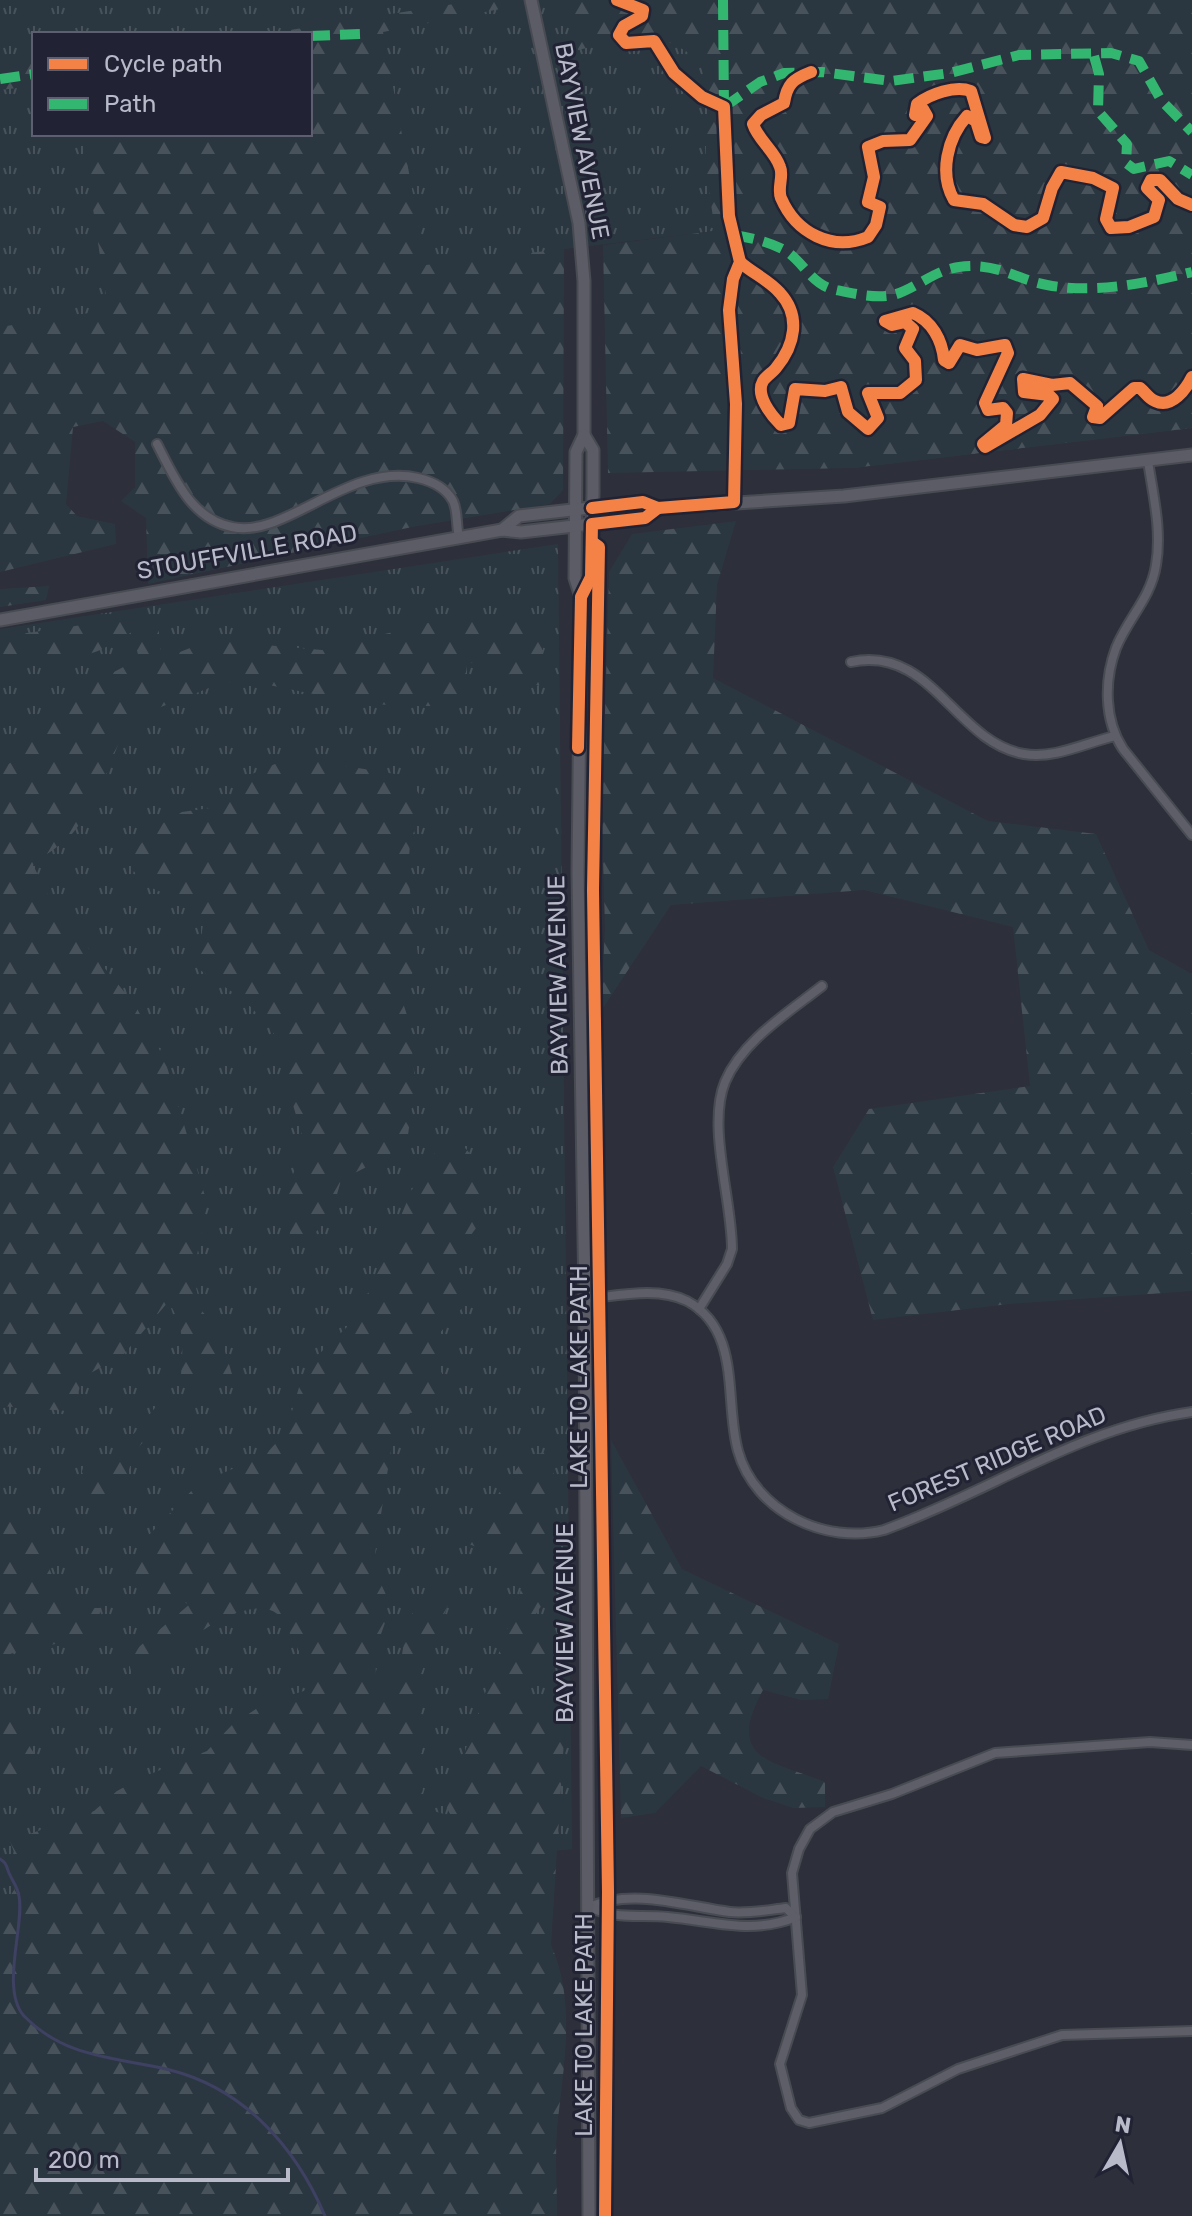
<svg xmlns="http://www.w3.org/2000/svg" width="1192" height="2216" viewBox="0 0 1192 2216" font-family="Rubik,sans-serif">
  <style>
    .grass { fill: url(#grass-tufts); fill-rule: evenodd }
    .forest { fill: url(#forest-firs) }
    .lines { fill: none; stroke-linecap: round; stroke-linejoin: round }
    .stream { stroke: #3e4162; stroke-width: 3 }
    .minor-casing { stroke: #494b53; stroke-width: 12 }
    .secondary-casing { stroke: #494b53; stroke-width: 15 }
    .minor { stroke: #5d5e68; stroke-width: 8 }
    .secondary { stroke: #5c5c66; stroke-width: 11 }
    .quiet { stroke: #33b770; stroke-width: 10; stroke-dasharray: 20 10; stroke-linecap: butt }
    .cycleway-casing { stroke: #212334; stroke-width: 17 }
    .cycleway { stroke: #f48246; stroke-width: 12 }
    .labels { text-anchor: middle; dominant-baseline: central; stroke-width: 6; stroke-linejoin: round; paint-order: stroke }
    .street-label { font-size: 24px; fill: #b8bac9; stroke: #212334 }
  </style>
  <defs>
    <pattern id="grass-tufts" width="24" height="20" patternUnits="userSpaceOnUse" patternTransform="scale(2)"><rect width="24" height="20" fill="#2b3740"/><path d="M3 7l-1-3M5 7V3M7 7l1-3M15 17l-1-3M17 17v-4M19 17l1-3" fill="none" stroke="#48525a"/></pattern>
    <pattern id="forest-firs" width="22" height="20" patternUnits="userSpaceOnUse" patternTransform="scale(2)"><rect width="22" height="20" fill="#2b3740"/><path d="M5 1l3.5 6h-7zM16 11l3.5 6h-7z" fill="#48525a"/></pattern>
  </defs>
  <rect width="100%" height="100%" fill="#2d2f3a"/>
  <!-- grass -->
  <g class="grass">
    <path d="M 0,0 L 1192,0 L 1192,428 L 853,468 L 714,231 L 564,249 L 0,329 ZM 34,34 L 310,34 L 310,134 L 34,134 Z"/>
    <path d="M 558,544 L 572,1849 L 0,1912 L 0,629 Z"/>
  </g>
  <!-- forest -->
  <g class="forest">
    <path d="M 479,0 L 500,0 L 505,8 L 383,32 L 426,265 L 564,249 L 563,490 L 550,504 L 412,527 L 148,584 L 146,518 L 121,501 L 135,487 L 135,442 L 103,421 L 73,427 L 66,504 L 77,516 L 115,524 L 116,544 L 0,572 L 0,327 L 108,310 L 82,134 L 310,134 L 310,34 L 265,34 Z"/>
    <path d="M 559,0 L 1192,0 L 1192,428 L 853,468 L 608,473 L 603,245 L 715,231 L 705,163 L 708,109 L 702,68 L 686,51 L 651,33 L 578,50 Z"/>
    <path d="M 34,63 L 34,86 L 0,90 L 0,67 Z"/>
    <path d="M 736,521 L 717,585 L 713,678 L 988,821 L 1096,834 L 1149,950 L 1192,974 L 1192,1291 L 1009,1304 L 873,1320 L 833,1167 L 869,1109 L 1030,1086 L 1013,927 L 864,890 L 671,905 L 601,1011 L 605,927 L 600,756 L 605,713 L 609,572 L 632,534 Z"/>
    <path d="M 49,586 L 46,600 L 0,607 L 0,589 Z"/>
    <path d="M 157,614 L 161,652 L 170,656 L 210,640 L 322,650 L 432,622 L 533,615 L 543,620 L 543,663 L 539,686 L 476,660 L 467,666 L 461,707 L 363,704 L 244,680 L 219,684 L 128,720 C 112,758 99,802 72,834 C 60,847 45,854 33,865 L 53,905 L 135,1005 L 165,1060 L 207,1203 L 193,1276 L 202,1311 L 219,1332 L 232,1374 C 211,1383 200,1387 181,1375 C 183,1348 185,1325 168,1302 L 124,1354 L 82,1378 L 78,1394 L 67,1411 L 0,1406 L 0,769 L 20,757 C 22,748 22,734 27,726 C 40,704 113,675 139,658 L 132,632 C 119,639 106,649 92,653 C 65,663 23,641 0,667 L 0,637 Z"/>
    <path d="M 315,761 L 407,776 L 425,803 L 410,842 L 408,875 L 418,955 L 403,1003 L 410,1024 L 415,1084 L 408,1135 L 388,1156 L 341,1180 C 333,1211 324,1235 292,1246 L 283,1194 L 306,1148 L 293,1105 L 286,1054 L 269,1026 L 244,1000 L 197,968 L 203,924 L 191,899 C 163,894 134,888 129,856 L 158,826 L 182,812 L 210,808 L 233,799 L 252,774 L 275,764 Z"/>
    <path d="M 462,1145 C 481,1161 492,1202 478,1225 C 470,1238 458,1247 457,1263 C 455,1276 461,1293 464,1306 L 436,1337 L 436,1361 L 446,1382 L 427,1410 L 410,1413 L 394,1429 L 373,1567 L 388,1599 L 386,1620 L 375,1651 L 376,1676 L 388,1687 L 398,1681 L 405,1635 L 416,1603 L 434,1595 L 451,1597 L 421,1674 L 423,1808 L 451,1816 L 446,1806 L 529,1566 L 463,1542 L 527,1455 L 544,1453 L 554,1474 L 552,1557 L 547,1597 L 536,1614 L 561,1662 C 533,1678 528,1680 530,1713 L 551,1719 L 564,1740 L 551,1945 C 577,2003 563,2068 557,2129 C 555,2157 557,2187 557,2216 L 0,2216 L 0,1893 L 8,1899 L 23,1877 L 10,1841 L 94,1811 L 117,1791 L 143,1777 L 207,1751 L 232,1725 L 265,1703 L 307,1690 C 309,1669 299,1650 289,1632 C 286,1627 283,1620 280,1616 C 247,1584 160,1662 134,1681 L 127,1657 L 190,1604 L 137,1593 L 135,1565 L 148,1536 L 198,1484 L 266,1454 L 286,1432 L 302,1377 L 322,1351 L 348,1326 L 364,1302 L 424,1162 L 443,1147 Z"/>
    <path d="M 163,1398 L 174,1409 L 134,1452 L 125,1484 L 96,1506 L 79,1480 L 83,1468 L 119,1452 Z"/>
    <path d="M 611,1440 L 682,1569 L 839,1644 L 828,1699 L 801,1700 L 763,1690 C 725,1760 770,1760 825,1782 L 825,1807 L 793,1808 L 763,1798 L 701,1766 L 655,1813 L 621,1818 Z"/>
    <path d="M 0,1495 L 34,1532 L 62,1599 L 80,1608 L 101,1608 L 96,1630 L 78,1639 L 9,1654 L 2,1672 Z"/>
    <path d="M 0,1711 L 10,1715 L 35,1755 L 28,1775 L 0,1783 Z"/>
  </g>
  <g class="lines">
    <!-- stream -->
    <path class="stream" d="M 0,1859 C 7,1863 6,1866 9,1873 C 12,1880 18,1888 19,1896 C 25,1924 0,1989 24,2016 C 66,2059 116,2057 170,2070 C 245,2089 296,2148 325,2216"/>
    <defs>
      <g id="minor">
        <path d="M 157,444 C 174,477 191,519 232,527 C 285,539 348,462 418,478 C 431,481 446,488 453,501 C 458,511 456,525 459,537"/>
        <path d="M 1148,461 C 1153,495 1162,530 1156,565 C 1151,598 1128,618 1116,648 C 1104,680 1104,720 1123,749 L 1192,835"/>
        <path d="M 851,662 C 932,645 955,742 1024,754 C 1055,759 1085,743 1115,736"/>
        <path d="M 585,1299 C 617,1296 657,1286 687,1301 C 742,1330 724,1401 738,1451 C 755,1512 826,1545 884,1530 C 990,1492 1078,1428 1192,1412"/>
        <path d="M 699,1309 L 727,1264 L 732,1249 C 732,1200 707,1126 725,1082 C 742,1041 789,1012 822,986"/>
        <path d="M 1192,1745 L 1150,1742 L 995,1753 L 892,1794 L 833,1812 L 810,1829 L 799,1849 L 792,1873 L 802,1995 L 780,2064 L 791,2108 L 799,2120 L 809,2123 L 882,2108 L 958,2069 L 1062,2035 L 1192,2031"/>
        <path d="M 589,1907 C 633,1888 685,1906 730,1912 C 748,1914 768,1910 786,1908 L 795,1917"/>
        <path d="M 589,1907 C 615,1920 640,1914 668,1917 C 713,1921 752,1935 796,1917"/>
      </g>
      <g id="secondary">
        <path d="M 531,0 L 579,223 L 584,281 L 584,435 L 576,452 L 575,578 L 581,597 L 578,872 L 585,1299 L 589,2216"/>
        <path d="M 502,530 L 519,516 L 643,502 L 658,508 L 844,496 L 1192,455"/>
        <path d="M 581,597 L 591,577 L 593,493 L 593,450 L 584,435"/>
        <path d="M 0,620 L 502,530 L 521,532 L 645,518 L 658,508"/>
      </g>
    </defs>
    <!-- minor casing -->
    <use href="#minor" class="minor-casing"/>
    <!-- secondary casing -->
    <use href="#secondary" class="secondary-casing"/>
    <!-- minor -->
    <use href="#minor" class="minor"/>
    <!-- secondary -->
    <use href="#secondary" class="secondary"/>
    <!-- quiet -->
    <g class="quiet">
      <path d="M 723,0 L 724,110"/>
      <path d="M 310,36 L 360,34"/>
      <path d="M 1094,56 L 1099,74 L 1098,111 L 1127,144 L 1126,163 L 1134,169 L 1169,161 L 1192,175"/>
      <path d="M 0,79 L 34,74"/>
      <path d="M 724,107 L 760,82 L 784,73 L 822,72 L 891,81 L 950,73 L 1019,55 L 1111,53 L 1139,61 L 1161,100 L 1192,132"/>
      <path d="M 734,235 C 752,238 770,242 786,251 C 804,263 811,283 832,289 C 851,293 874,299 893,295 C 914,290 934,270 959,267 C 998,262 1014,279 1047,285 C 1094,294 1147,283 1192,272"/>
    </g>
    <defs>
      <g id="cycleway">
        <path d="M 811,72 C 793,79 787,84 784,103 L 761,115 L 753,124 C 758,140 775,151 780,167 C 784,176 777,188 781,198 C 796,233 832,252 868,237 L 876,225 L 880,207 L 868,202 L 874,177 L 868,147 L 883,141 L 910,140 L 927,116 L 923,109 L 915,115 L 917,104 C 930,94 955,85 971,91 L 985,138 L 981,137 L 976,121 L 967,116 C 947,138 939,174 954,200 L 983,204 L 1014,225 L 1027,227 L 1043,218 L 1052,188 L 1061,172 L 1093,178 L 1113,188 L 1106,219 L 1111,228 L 1129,227 L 1154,217 L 1159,200 L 1147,188 L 1151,180 L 1160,180 L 1178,199 L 1192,205"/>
        <path d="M 740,262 C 752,273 769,280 780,293 C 801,316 795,345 776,368 C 773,372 766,376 763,381 C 755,395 771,415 781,425 L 789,423 L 795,389 L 825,391 L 841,387 L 848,412 L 868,429 L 878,418 L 868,393 L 900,393 L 916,380 L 915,361 L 905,348 L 913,329 L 905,322 L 892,325 L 885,321 L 913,313 C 932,321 942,340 944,360 L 949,363 L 960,345 L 977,350 L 1005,345 L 1008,353 L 985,403 L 988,410 L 1003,408 L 1007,413 L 1006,425 L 983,444 L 985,447 L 1040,415 L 1053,399 L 1049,395 L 1024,392 L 1023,379 L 1052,385 L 1070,383 L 1097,406 L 1093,417 L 1100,418 L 1134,388 L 1140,388 C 1145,392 1149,399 1155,401 C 1172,409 1186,389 1192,377"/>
        <path d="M 592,508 L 643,502 L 658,508 L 734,502 L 736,404 L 729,310 L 733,279 L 740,262 L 729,216 L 724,107 L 702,97 L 674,73 L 654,41 L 626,43 L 619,35 L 624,26 L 642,16 L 643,10 L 617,0"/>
        <path d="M 592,542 L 599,547 L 593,890 L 608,1892 L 605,2216"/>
        <path d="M 578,748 L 581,597 L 591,577 L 592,524 L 645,518 L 658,508"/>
      </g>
    </defs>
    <!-- cycleway casing -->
    <use href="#cycleway" class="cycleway-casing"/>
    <!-- cycleway -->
    <use href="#cycleway" class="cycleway"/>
  </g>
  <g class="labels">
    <!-- street labels -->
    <g class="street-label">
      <text transform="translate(582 141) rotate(79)">BAYVIEW AVENUE</text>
      <text transform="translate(247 552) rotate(-10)">STOUFFVILLE ROAD</text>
      <text transform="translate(558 975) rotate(-91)">BAYVIEW AVENUE</text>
      <text transform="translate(579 1377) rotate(-90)">LAKE TO LAKE PATH</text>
      <text transform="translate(997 1459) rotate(-23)">FOREST RIDGE ROAD</text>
      <text transform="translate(565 1623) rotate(-90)">BAYVIEW AVENUE</text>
      <text transform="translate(584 2025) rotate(-90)">LAKE TO LAKE PATH</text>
    </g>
  </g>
  <!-- legend -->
  <rect x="32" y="32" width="280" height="104" fill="#212334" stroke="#5d5f70" stroke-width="2"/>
  <rect x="48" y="58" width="40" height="12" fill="#f48246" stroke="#5d5f70" stroke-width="2"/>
  <text x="104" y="72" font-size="24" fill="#b8bac9">Cycle path</text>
  <rect x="48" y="98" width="40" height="12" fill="#33b770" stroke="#5d5f70" stroke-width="2"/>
  <text x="104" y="112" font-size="24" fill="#b8bac9">Path</text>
  <!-- north arrow -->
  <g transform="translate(1120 2144) rotate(9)" stroke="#212334" stroke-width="6" paint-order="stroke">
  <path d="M0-6L14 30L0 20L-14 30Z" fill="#b8bac9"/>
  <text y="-12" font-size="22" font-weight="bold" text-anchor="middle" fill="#b8bac9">N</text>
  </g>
  <!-- scale -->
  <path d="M36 2168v12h252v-12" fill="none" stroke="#b8bac9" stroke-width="4"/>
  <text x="48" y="2168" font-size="24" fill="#b8bac9" stroke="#212334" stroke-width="6" paint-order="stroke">200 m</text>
</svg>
